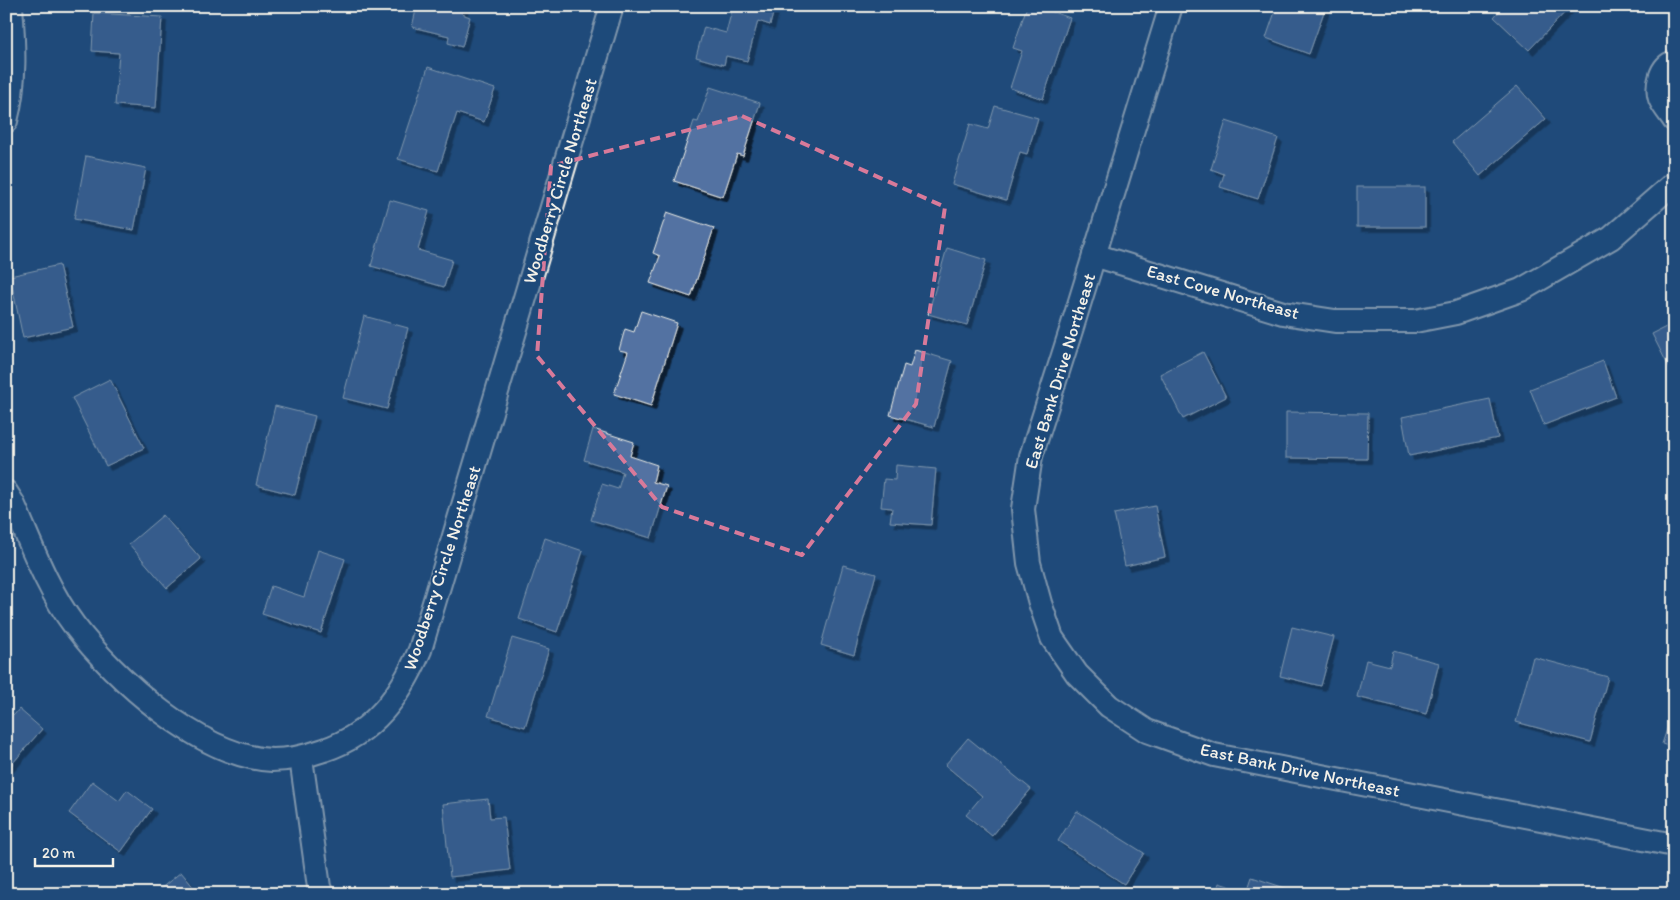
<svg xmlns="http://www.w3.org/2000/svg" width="1680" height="900" viewBox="0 0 1680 900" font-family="Itim,sans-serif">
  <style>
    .building { fill: #5272a2; stroke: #f4f1e8; filter: url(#shadow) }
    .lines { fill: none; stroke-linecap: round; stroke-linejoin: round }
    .street-casing { stroke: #f4f1e8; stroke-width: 26 }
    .street { stroke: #1f4a7a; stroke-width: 22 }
    .marked { fill: none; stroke: #d87a9a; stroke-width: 4; stroke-dasharray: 10 6; stroke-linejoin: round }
    .labels { text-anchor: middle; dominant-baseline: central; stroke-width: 4; stroke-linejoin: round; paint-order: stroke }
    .street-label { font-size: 18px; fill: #f4f1e8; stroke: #1f4a7a }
  </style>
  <defs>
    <filter id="shadow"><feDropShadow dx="4.5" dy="4.5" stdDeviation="0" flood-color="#0009"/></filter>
  </defs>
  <rect width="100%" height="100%" fill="#1f4a7a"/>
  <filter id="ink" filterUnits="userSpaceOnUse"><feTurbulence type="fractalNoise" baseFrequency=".02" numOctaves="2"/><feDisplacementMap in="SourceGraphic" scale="10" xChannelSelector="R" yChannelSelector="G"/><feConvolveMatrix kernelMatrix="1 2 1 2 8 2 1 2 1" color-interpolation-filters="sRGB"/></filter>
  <g filter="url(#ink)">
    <!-- building -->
    <g class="building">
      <path d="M 417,6 L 464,6 L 462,14 L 470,17 L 462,47 L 448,43 L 449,36 L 412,27 Z"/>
      <path d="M 733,6 L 775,6 L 770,25 L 758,21 L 747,61 L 726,56 L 724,65 L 696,57 L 704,27 L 726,33 Z"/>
      <path d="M 1027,6 L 1036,6 L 1070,18 L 1043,99 L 1010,88 L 1022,51 L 1013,48 Z"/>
      <path d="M 1277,6 L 1326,6 L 1309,54 L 1266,38 Z"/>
      <path d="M 1504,6 L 1571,6 L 1529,50 L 1494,17 Z"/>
      <path d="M 94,13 L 162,17 L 156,108 L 115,105 L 119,53 L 92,51 Z"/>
      <path d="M 428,67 L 495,89 L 484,122 L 457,113 L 438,171 L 398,159 Z"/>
      <path d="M 1517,86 L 1546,119 L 1480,176 L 1452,142 Z"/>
      <path d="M 710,87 L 760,103 L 743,156 L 737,154 L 723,197 L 674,181 L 694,121 L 698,122 Z"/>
      <path d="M 995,106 L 1038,118 L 1027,154 L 1020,152 L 1006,200 L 952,184 L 970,124 L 988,129 Z"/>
      <path d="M 1226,121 L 1278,138 L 1258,199 L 1220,187 L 1224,174 L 1211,169 Z"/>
      <path d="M 86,156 L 146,168 L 134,230 L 74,219 Z"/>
      <rect x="1357" y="187" width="68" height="40"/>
      <path d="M 390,200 L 429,211 L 418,250 L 452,260 L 444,287 L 371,266 Z"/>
      <path d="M 667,212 L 714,228 L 691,297 L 650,283 L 660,256 L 653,253 Z"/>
      <path d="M 947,248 L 986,260 L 967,325 L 928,314 Z"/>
      <path d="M 59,265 L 73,327 L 23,338 L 10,276 Z"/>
      <path d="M 641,311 L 677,323 L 651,406 L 614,394 L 628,352 L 619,350 L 625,329 L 634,332 Z"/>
      <path d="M 364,316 L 408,328 L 387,409 L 343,398 Z"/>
      <path d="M 1674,323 L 1674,377 L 1652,334 Z"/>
      <path d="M 915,350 L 952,361 L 934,427 L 890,415 L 904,365 L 910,367 Z"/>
      <path d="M 1203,352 L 1226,397 L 1183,419 L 1160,374 Z"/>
      <path d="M 1603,361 L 1616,397 L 1544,425 L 1530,389 Z"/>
      <path d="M 110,379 L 144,448 L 106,466 L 72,398 Z"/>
      <path d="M 1490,399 L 1498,438 L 1409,456 L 1402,417 Z"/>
      <path d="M 275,406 L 315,416 L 295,495 L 256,485 Z"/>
      <path d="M 1286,412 L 1368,413 L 1367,459 L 1286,458 Z"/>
      <path d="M 593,429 L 634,442 L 630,456 L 657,465 L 653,482 L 667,486 L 651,538 L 591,520 L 602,484 L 618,489 L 623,472 L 584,460 Z"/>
      <path d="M 896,465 L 936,469 L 931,525 L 890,522 L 892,508 L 881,507 L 884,479 L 895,480 Z"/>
      <path d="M 1155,506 L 1165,557 L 1125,566 L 1114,514 Z"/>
      <path d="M 163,515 L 201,559 L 167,588 L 129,544 Z"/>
      <path d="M 545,538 L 583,551 L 557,632 L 519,619 Z"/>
      <path d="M 318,550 L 345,559 L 321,633 L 262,614 L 271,586 L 304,597 Z"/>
      <path d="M 843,565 L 876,574 L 854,655 L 821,645 Z"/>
      <path d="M 1292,627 L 1334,637 L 1321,686 L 1280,676 Z"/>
      <path d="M 512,638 L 549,649 L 525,727 L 488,716 Z"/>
      <path d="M 1393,651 L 1439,663 L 1426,714 L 1357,697 L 1366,660 L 1390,666 Z"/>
      <path d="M 1533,657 L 1608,677 L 1590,742 L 1516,722 Z"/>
      <path d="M 6,708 L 14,715 L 19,709 L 42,729 L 6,771 Z"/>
      <path d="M 1674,708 L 1674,748 L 1662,744 Z"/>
      <path d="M 968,738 L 1031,789 L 992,836 L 966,815 L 982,796 L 945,765 Z"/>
      <path d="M 92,781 L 119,801 L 127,790 L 152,809 L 121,852 L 69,813 Z"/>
      <path d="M 488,799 L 490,818 L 504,817 L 510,870 L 450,877 L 443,804 Z"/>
      <path d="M 1077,811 L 1144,853 L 1124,884 L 1058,841 Z"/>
      <path d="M 181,872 L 199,894 L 154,894 Z"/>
      <path d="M 1252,877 L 1288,889 L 1286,894 L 1216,894 L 1219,883 L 1247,892 Z"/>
      <path d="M 1333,887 L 1355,894 L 1330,894 Z"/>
    </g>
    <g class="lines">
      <defs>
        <g id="street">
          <path d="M 1171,6 L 1073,324 L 1031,456 L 1023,509 L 1029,563 L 1040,603 L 1052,638 L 1077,674 L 1109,706 L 1147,731 L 1214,755 L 1674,845"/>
          <path d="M 1674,62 C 1660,66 1656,87 1660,99 C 1663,106 1670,114 1674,120"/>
          <path d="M 6,121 C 16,83 14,45 11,6"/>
          <path d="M 1094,255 L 1283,313 L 1335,321 L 1415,321 L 1456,313 L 1521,290 L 1611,238 L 1674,183"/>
          <path d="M 6,492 L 13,503 C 31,544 47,589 74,625 C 115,679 201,757 272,760 C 290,760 307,756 324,750 C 373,734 401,695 420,650 L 612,6"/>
          <path d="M 301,758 L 319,887 L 322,894"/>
        </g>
      </defs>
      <!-- street casing -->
      <use href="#street" class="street-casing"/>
      <!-- street -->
      <use href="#street" class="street"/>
    </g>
  </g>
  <!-- marked area -->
  <path d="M0 0H1680V900H0ZM 742,116 L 945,207 L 916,404 L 802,555 L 662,507 L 537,356 L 551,166 Z" fill="#1f4a7a" fill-opacity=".55" fill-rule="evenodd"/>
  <path class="marked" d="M 742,116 L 945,207 L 916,404 L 802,555 L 662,507 L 537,356 L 551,166 Z"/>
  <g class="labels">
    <!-- street labels -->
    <g class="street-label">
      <text transform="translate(560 181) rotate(-73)">Woodberry Circle Northeast</text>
      <text transform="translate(1223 292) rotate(16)">East Cove Northeast</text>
      <text transform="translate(1060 371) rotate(-73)">East Bank Drive Northeast</text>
      <text transform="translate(442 568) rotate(-72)">Woodberry Circle Northeast</text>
      <text transform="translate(1300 770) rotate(12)">East Bank Drive Northeast</text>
    </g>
  </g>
  <!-- margin -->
  <rect width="1680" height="900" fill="none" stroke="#1f4a7a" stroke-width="25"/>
  <rect x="12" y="12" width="1655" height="875" fill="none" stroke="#f4f1e8" stroke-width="2" filter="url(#ink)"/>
  <!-- scale -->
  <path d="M35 858v8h78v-8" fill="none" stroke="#f4f1e8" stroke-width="2.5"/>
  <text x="42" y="858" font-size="15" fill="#f4f1e8" stroke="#1f4a7a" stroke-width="4" paint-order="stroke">20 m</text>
</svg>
